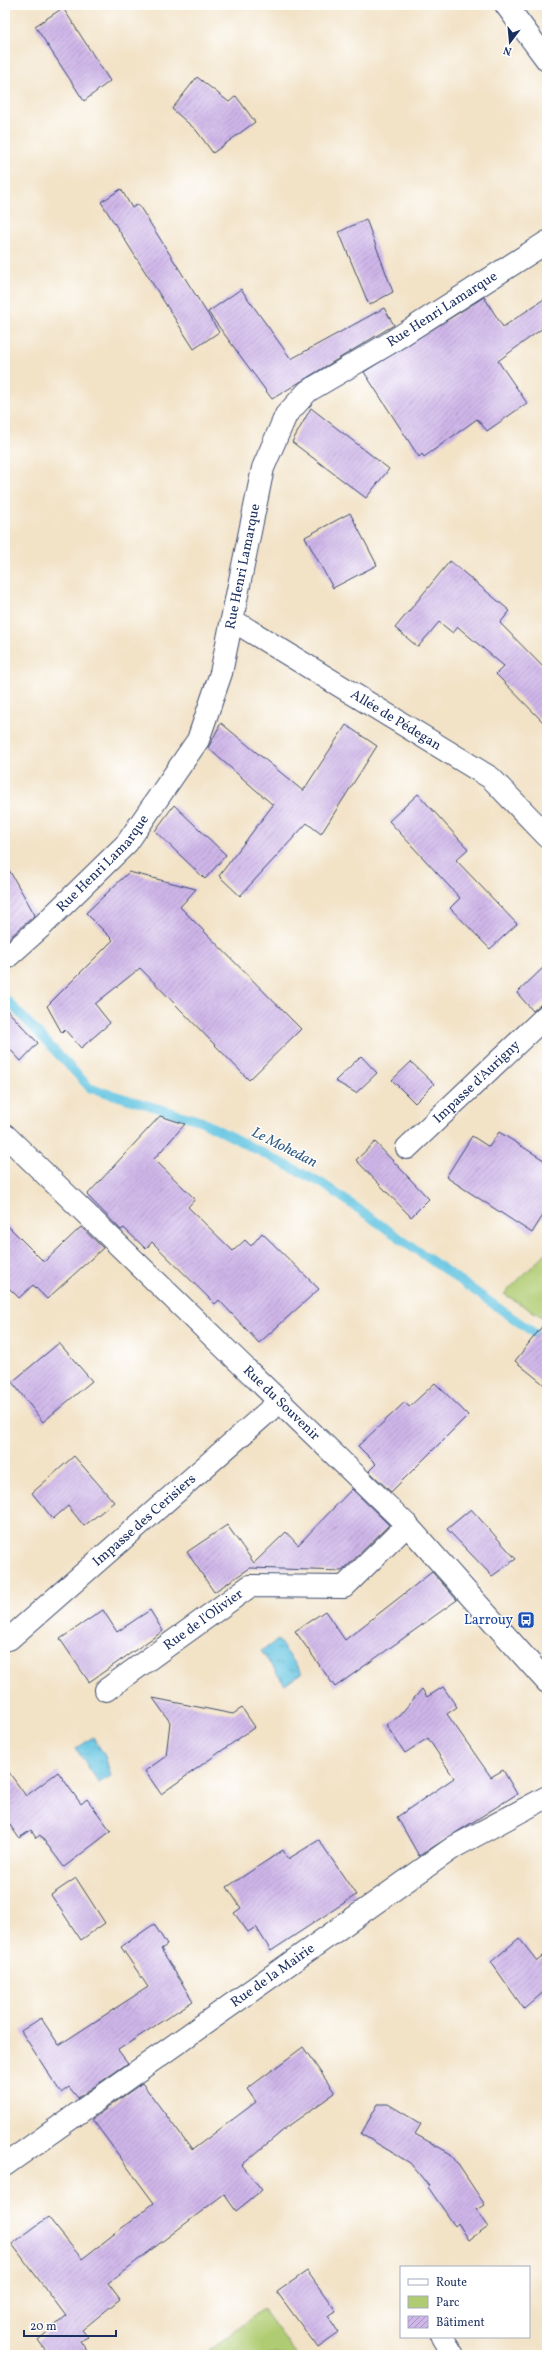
<svg xmlns="http://www.w3.org/2000/svg" width="552" height="2360" viewBox="0 0 552 2360" font-family="Vollkorn,serif">
  <style>
    .green { fill: #b0cc72; stroke: #667e68 }
    .water { fill: url(#water-ripples); stroke: #3f7aa0 }
    .lines { fill: none; stroke-linecap: round; stroke-linejoin: round }
    .stream { stroke: #63c4e1; stroke-width: 9 }
    .building { fill: url(#building-hatch) }
    .minor-casing { stroke: #3b4a6e; stroke-width: 24 }
    .secondary-casing { stroke: #3b4a6e; stroke-width: 24 }
    .minor { stroke: #fff; stroke-width: 22 }
    .secondary { stroke: #fff; stroke-width: 22 }
    .labels { text-anchor: middle; dominant-baseline: central; stroke-width: 3; stroke-linejoin: round; paint-order: stroke }
    .street-label { font-size: 14px; fill: #1b2f5e; stroke: #fff }
    .transit-label { font-size: 14px; fill: #164399; stroke: #fff; text-anchor: end }
    .water-label { font-size: 15px; font-style: italic; fill: #315c85; stroke: #fff }
  </style>
  <defs>
    <pattern id="water-ripples" width="26" height="14" patternUnits="userSpaceOnUse"><rect width="26" height="14" fill="#63c4e1"/><path d="M2 4q2-2 4 0t4 0M15 11q2-2 4 0t4 0" fill="none" stroke="#51a0ba"/></pattern>
    <pattern id="building-hatch" width="6" height="6" patternUnits="userSpaceOnUse"><rect width="6" height="6" fill="#cfb6e9"/><path d="M-1 1l2-2M0 6l6-6M5 7l2-2" fill="none" stroke="#a794c0"/></pattern>
  </defs>
  <rect width="100%" height="100%" fill="#fff"/>
  <filter id="ink" filterUnits="userSpaceOnUse"><feTurbulence type="fractalNoise" baseFrequency=".025" numOctaves="2"/><feDisplacementMap in="SourceGraphic" scale="8" xChannelSelector="R" yChannelSelector="G"/><feConvolveMatrix kernelMatrix="1 2 1 2 8 2 1 2 1" color-interpolation-filters="sRGB"/></filter>
  <filter id="wash" filterUnits="userSpaceOnUse"><feTurbulence type="fractalNoise" baseFrequency=".012" numOctaves="4" result="noise"/><feDisplacementMap in="SourceGraphic" scale="16" xChannelSelector="R" yChannelSelector="G"/><feGaussianBlur stdDeviation="0.9" result="paint"/><feColorMatrix in="noise" values="0 0 0 0 0 0 0 0 0 0 0 0 0 0 0 0 0 1.4 0 .05"/><feComposite in="paint" operator="in"/></filter>
  <g filter="url(#wash)">
    <rect width="100%" height="100%" fill="#f2e2c6"/>
    <!-- green -->
    <g class="green">
      <path d="M 547,1252 L 547,1320 L 504,1294 Z"/>
      <path d="M 263,2309 L 297,2355 L 203,2355 Z"/>
    </g>
    <!-- water -->
    <g class="water">
      <path d="M 278,1640 L 302,1673 L 285,1685 L 261,1651 Z"/>
      <path d="M 93,1737 L 105,1756 L 111,1776 L 99,1783 L 76,1749 Z"/>
    </g>
    <g class="lines">
      <!-- stream -->
      <path class="stream" d="M 5,998 L 90,1088 L 201,1121 L 323,1184 L 547,1342"/>
    </g>
    <g id="blocks">
      <!-- building -->
      <g class="building">
        <path d="M 63,8 L 110,81 L 84,101 L 35,26 Z"/>
        <path d="M 197,77 L 229,102 L 236,96 L 255,122 L 213,153 L 196,130 L 172,109 Z"/>
        <path d="M 121,189 L 132,208 L 138,204 L 219,332 L 194,349 L 101,202 Z"/>
        <path d="M 366,219 L 393,292 L 369,305 L 339,232 Z"/>
        <path d="M 241,289 L 291,359 L 384,308 L 394,325 L 272,399 L 208,312 Z"/>
        <path d="M 484,297 L 503,327 L 547,297 L 547,325 L 498,361 L 527,403 L 487,431 L 477,419 L 424,457 L 422,454 L 419,457 L 364,372 Z"/>
        <path d="M 311,408 L 389,469 L 366,498 L 292,442 Z"/>
        <path d="M 350,513 L 377,565 L 333,588 L 305,537 Z"/>
        <path d="M 450,561 L 510,611 L 500,623 L 547,671 L 547,726 L 496,674 L 504,666 L 458,627 L 453,633 L 439,622 L 418,647 L 395,628 Z"/>
        <path d="M 221,723 L 303,791 L 346,725 L 377,746 L 321,834 L 307,823 L 240,896 L 219,876 L 273,805 L 208,748 Z"/>
        <path d="M 418,794 L 468,849 L 456,860 L 517,924 L 490,949 L 450,908 L 460,898 L 389,821 Z"/>
        <path d="M 174,805 L 226,855 L 205,879 L 155,831 Z"/>
        <path d="M 5,863 L 35,915 L 5,942 Z"/>
        <path d="M 129,872 L 196,889 L 180,907 L 301,1029 L 249,1080 L 140,968 L 95,1004 L 110,1023 L 81,1048 L 65,1030 L 62,1033 L 47,1006 L 113,940 L 86,913 Z"/>
        <path d="M 547,964 L 547,999 L 533,1011 L 517,993 Z"/>
        <path d="M 5,1008 L 38,1043 L 21,1061 L 5,1044 Z"/>
        <path d="M 361,1056 L 377,1073 L 356,1093 L 335,1081 Z"/>
        <path d="M 411,1062 L 434,1084 L 415,1103 L 392,1080 Z"/>
        <path d="M 160,1116 L 185,1124 L 154,1159 L 195,1199 L 188,1207 L 233,1251 L 245,1240 L 251,1246 L 262,1233 L 319,1289 L 259,1343 L 219,1300 L 215,1304 L 152,1242 L 146,1249 L 124,1228 L 121,1230 L 87,1195 Z"/>
        <path d="M 499,1132 L 547,1162 L 547,1209 L 532,1233 L 446,1177 L 472,1136 L 489,1147 Z"/>
        <path d="M 375,1142 L 429,1199 L 411,1217 L 356,1160 Z"/>
        <path d="M 5,1223 L 44,1262 L 81,1227 L 103,1248 L 47,1299 L 33,1285 L 19,1298 L 5,1284 Z"/>
        <path d="M 547,1320 L 547,1387 L 515,1361 Z"/>
        <path d="M 59,1343 L 92,1381 L 43,1422 L 12,1382 Z"/>
        <path d="M 435,1383 L 468,1415 L 391,1492 L 369,1471 L 376,1464 L 358,1446 L 405,1402 L 409,1407 Z"/>
        <path d="M 74,1456 L 114,1502 L 84,1526 L 68,1506 L 53,1519 L 32,1493 Z"/>
        <path d="M 352,1489 L 389,1525 L 342,1571 L 250,1568 L 214,1592 L 187,1552 L 227,1525 L 254,1563 L 286,1532 L 298,1545 Z"/>
        <path d="M 471,1509 L 516,1559 L 492,1576 L 447,1529 Z"/>
        <path d="M 432,1572 L 457,1600 L 335,1687 L 295,1631 L 325,1611 L 345,1640 Z"/>
        <path d="M 103,1610 L 117,1632 L 150,1610 L 163,1631 L 89,1682 L 60,1639 Z"/>
        <path d="M 443,1687 L 457,1707 L 447,1714 L 491,1777 L 503,1770 L 517,1794 L 419,1856 L 397,1817 L 454,1778 L 428,1738 L 405,1753 L 386,1725 L 399,1716 L 422,1689 L 427,1697 Z"/>
        <path d="M 153,1698 L 233,1714 L 242,1708 L 255,1727 L 161,1794 L 145,1771 L 166,1756 L 170,1722 Z"/>
        <path d="M 5,1767 L 26,1796 L 58,1772 L 81,1804 L 87,1799 L 111,1831 L 64,1867 L 40,1835 L 36,1838 L 31,1830 L 19,1838 L 5,1818 Z"/>
        <path d="M 319,1840 L 356,1895 L 271,1951 L 256,1927 L 248,1932 L 234,1913 L 241,1908 L 227,1887 L 283,1850 L 288,1859 Z"/>
        <path d="M 76,1878 L 105,1923 L 81,1940 L 51,1895 Z"/>
        <path d="M 154,1924 L 167,1945 L 161,1949 L 193,2001 L 118,2050 L 128,2063 L 78,2098 L 69,2087 L 61,2093 L 21,2031 L 41,2018 L 59,2045 L 148,1987 L 121,1947 Z"/>
        <path d="M 519,1938 L 537,1961 L 547,1953 L 547,1989 L 524,2009 L 491,1962 Z"/>
        <path d="M 303,2047 L 335,2093 L 287,2127 L 242,2165 L 262,2190 L 236,2211 L 224,2194 L 108,2283 L 120,2299 L 82,2330 L 88,2337 L 80,2341 L 90,2355 L 49,2355 L 38,2340 L 66,2316 L 12,2244 L 48,2217 L 82,2259 L 154,2203 L 92,2119 L 142,2083 L 192,2150 L 256,2102 L 247,2089 Z"/>
        <path d="M 378,2104 L 388,2104 L 421,2124 L 415,2134 L 451,2154 L 485,2205 L 477,2210 L 488,2226 L 469,2240 L 458,2223 L 455,2226 L 428,2187 L 429,2186 L 410,2163 L 361,2134 Z"/>
        <path d="M 307,2271 L 336,2311 L 328,2316 L 339,2333 L 318,2348 L 277,2292 Z"/>
      </g>
    </g>
  </g>
  <g filter="url(#ink)">
    <use href="#blocks" fill-opacity="0" stroke="#3b4a6e" stroke-width="1"/>
    <g class="lines">
      <defs>
        <g id="minor">
          <path id="s1" d="M 232,620 L 491,778 L 547,836"/>
          <path id="s2" d="M 5,959 L 41,927 L 127,843 L 198,740 L 221,673 L 263,468 L 286,415 L 308,391 L 388,344 L 547,242"/>
          <path id="s3" d="M 5,1135 L 407,1525 L 547,1682"/>
          <path id="s4" d="M 407,1148 L 547,1015"/>
          <path id="s5" d="M 9,1639 L 280,1401"/>
          <path id="s6" d="M 106,1690 L 250,1586 L 344,1587 L 407,1525"/>
          <path id="s7" d="M 5,2165 L 454,1847 L 547,1797"/>
          <path d="M 442,2337 L 453,2355"/>
        </g>
        <path id="secondary" d="M 506,5 L 547,60"/>
      </defs>
      <!-- minor casing -->
      <use href="#minor" class="minor-casing"/>
      <!-- secondary casing -->
      <use href="#secondary" class="secondary-casing"/>
      <!-- minor -->
      <use href="#minor" class="minor"/>
      <!-- secondary -->
      <use href="#secondary" class="secondary"/>
    </g>
  </g>
  <!-- icons -->
  <defs>
    <symbol id="bus-square" viewBox="-11 -11 22 22"><rect x="-9" y="-9" width="18" height="18" rx="4" fill="#1a4fb4" stroke="#fff"/><path d="M-5-6H5V4H4V6H2V4H-2V6H-4V4H-5ZM-3.5-4V0h7V-4ZM-3.5 1.2v1.5H-2V1.2ZM2 1.2v1.5H3.5V1.2Z" fill="#fff"/></symbol>
  </defs>
  <g fill-rule="evenodd">
    <use href="#bus-square" x="516" y="1610" width="20" height="20"/>
  </g>
  <g class="labels">
    <!-- street labels -->
    <g class="street-label">
      <text stroke="none"><textPath href="#s2" startOffset="821">Rue Henri Lamarque</textPath></text>
      <text stroke="none"><textPath href="#s2" startOffset="473">Rue Henri Lamarque</textPath></text>
      <text stroke="none"><textPath href="#s1" startOffset="192">Allée de Pédegan</textPath></text>
      <text stroke="none"><textPath href="#s2" startOffset="137">Rue Henri Lamarque</textPath></text>
      <text stroke="none"><textPath href="#s4" startOffset="96">Impasse d'Aurigny</textPath></text>
      <text stroke="none"><textPath href="#s3" startOffset="385">Rue du Souvenir</textPath></text>
      <text stroke="none"><textPath href="#s5" startOffset="180">Impasse des Cerisiers</textPath></text>
      <text stroke="none"><textPath href="#s6" startOffset="120">Rue de l'Olivier</textPath></text>
      <text stroke="none"><textPath href="#s7" startOffset="328">Rue de la Mairie</textPath></text>
    </g>
    <!-- transit labels -->
    <g class="transit-label">
      <text x="513" y="1620">Larrouy</text>
    </g>
    <!-- water labels -->
    <g class="water-label">
      <text transform="translate(284 1148) rotate(27)">Le Mohedan</text>
    </g>
  </g>
  <!-- margin -->
  <rect width="552" height="2360" fill="none" stroke="#fff" stroke-width="20"/>
  <!-- legend -->
  <rect x="400" y="2266" width="130" height="72" fill="#ffffff" stroke="#a4acbf"/>
  <rect x="408" y="2279" width="20" height="6" fill="#ffffff" stroke="#a4acbf"/>
  <text x="436" y="2286" font-size="12" fill="#1b2f5e">Route</text>
  <rect x="408" y="2296" width="20" height="12" fill="#b0cc72" stroke="#a4acbf"/>
  <text x="436" y="2306" font-size="12" fill="#1b2f5e">Parc</text>
  <rect x="408" y="2316" width="20" height="12" fill="url(#building-hatch)" stroke="#a4acbf"/>
  <text x="436" y="2326" font-size="12" fill="#1b2f5e">Bâtiment</text>
  <!-- north arrow -->
  <g transform="translate(510 42) rotate(196)" stroke="#ffffff" stroke-width="3" paint-order="stroke">
  <path d="M0-3L7 15L0 10L-7 15Z" fill="#1b2f5e"/>
  <text y="-6" font-size="11" font-weight="bold" text-anchor="middle" fill="#1b2f5e">N</text>
  </g>
  <!-- scale -->
  <path d="M24 2330v6h92v-6" fill="none" stroke="#1b2f5e" stroke-width="2"/>
  <text x="30" y="2330" font-size="12" fill="#1b2f5e" stroke="#ffffff" stroke-width="3" paint-order="stroke">20 m</text>
</svg>
